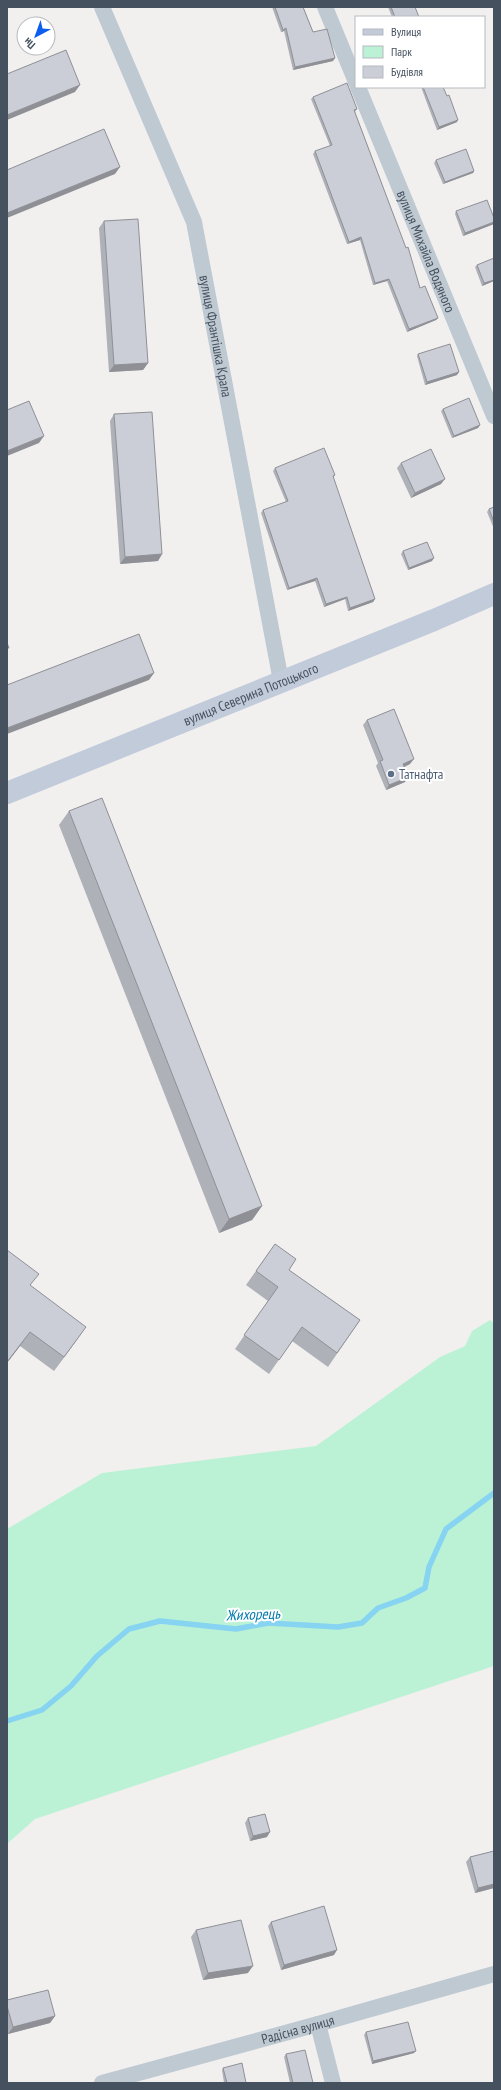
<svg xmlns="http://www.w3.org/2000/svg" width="501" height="2090" viewBox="0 0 501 2090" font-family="'PT Sans Narrow',sans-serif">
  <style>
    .green { fill: #bbf2d5 }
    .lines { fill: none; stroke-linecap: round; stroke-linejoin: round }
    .stream { stroke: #86d3f2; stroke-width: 5.5 }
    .street { stroke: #bfc9d2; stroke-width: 16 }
    .secondary { stroke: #c1cbda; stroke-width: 22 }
    .wall { fill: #afb1b8 }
    .shaded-wall { fill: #8e9096 }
    .building { fill: #cbced6; stroke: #8e9096 }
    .service-dot { fill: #5c6f8a; stroke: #fff; stroke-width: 1.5 }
    .labels { text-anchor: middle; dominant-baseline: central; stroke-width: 4; stroke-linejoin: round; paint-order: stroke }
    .street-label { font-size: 14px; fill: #46515f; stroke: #fff }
    .service-label { font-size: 14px; fill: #4e5e75; stroke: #fff; text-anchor: start }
    .water-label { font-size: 15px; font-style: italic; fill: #037bad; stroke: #fff }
  </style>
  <rect width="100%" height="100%" fill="#f2f0ef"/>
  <!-- green -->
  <path class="green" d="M 490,1320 L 494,1323 L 494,1666 L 35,1819 L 7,1844 L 7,1529 L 102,1473 L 316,1446 L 440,1357 L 465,1346 L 472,1331 Z"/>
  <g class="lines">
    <!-- stream -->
    <path class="stream" d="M 7,1721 L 42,1710 L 71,1686 L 97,1656 L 129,1629 L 160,1621 L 236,1629 L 268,1623 L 338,1627 L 362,1623 L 378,1608 L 406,1598 L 425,1588 L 429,1567 L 446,1529 L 494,1493"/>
    <!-- street -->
    <g class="street">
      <path id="s1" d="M 102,7 L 194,222 L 281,681"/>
      <path d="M 325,7 L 356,82"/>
      <path id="s2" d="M 358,87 L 494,416"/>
      <path d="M 318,2024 L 333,2083"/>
      <path id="s3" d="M 102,2083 L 318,2024 L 494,1974"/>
    </g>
    <!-- secondary -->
    <path class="secondary" id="s4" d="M 7,793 L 434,620 L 494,594"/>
  </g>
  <!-- wall -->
  <g class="wall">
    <path d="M 272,7 L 303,7 L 313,32 L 335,58 L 333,61 L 293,70 L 284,31 L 281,32 Z"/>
    <path d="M 388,7 L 415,7 L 419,17 L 392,17 Z"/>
    <path d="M 421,87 L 443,87 L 457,122 L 437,130 Z"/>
    <path d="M 313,97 L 357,109 L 355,112 L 420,288 L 438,318 L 436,320 L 407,332 L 387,281 L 373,285 L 360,240 L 347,244 L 313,154 L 315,151 L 330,146 L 311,99 Z"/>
    <path d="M 436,160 L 474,171 L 473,173 L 443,184 L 434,163 Z"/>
    <path d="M 456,211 L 494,224 L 463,236 L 455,214 Z"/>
    <path d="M 104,221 L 148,363 L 143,370 L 109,372 L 99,228 Z"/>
    <path d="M 494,258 L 494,281 L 482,286 L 475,267 L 477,265 Z"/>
    <path d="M 418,354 L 457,375 L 425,385 L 417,356 Z"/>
    <path d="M 443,409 L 480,425 L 478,428 L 452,438 L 441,411 Z"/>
    <path d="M 114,414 L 162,554 L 158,561 L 120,564 L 110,421 Z"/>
    <path d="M 401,463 L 441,484 L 411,498 L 397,468 Z"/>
    <path d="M 275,468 L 335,475 L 333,478 L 375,599 L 373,602 L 348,611 L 345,599 L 324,607 L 315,581 L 287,590 L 261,513 L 263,510 L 286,502 L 273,471 Z"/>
    <path d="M 494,507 L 494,529 L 487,512 L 489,509 Z"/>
    <path d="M 403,551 L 432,561 L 408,570 L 401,554 Z"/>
    <path d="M 367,720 L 410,764 L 405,767 L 405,782 L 386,790 L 376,766 L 378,763 L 363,725 Z"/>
    <path d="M 69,811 L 262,1206 L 252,1220 L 219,1233 L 59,825 Z"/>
    <path d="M 275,1244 L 289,1270 L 360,1320 L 328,1367 L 292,1341 L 269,1374 L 235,1349 L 268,1301 L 246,1285 Z"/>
    <path d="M 7,1250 L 30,1286 L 76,1341 L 54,1371 L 20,1346 L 7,1363 Z"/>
    <path d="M 248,1818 L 267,1837 L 250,1841 L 245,1823 Z"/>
    <path d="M 494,1851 L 494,1888 L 475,1893 L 466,1862 L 470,1857 Z"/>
    <path d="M 271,1922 L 334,1955 L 281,1970 L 268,1926 Z"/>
    <path d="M 196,1930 L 248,1973 L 203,1980 L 191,1937 Z"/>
    <path d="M 7,2000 L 55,2016 L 50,2023 L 8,2034 L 7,2031 Z"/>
    <path d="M 366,2032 L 414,2053 L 372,2064 L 364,2035 Z"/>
    <path d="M 286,2054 L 313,2083 L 290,2083 L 284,2057 Z"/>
    <path d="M 223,2068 L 246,2083 L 224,2083 L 222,2070 Z"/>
  </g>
  <!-- shaded-wall -->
  <g class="shaded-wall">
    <path d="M 286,28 L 284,31 L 281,32 L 283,30 Z"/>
    <path d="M 335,58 L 333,61 L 293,70 L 295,67 Z"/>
    <path d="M 80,85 L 75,92 L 7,120 L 7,115 Z"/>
    <path d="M 458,120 L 457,122 L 437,130 L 439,127 Z"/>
    <path d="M 120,167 L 115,174 L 7,218 L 7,213 Z"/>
    <path d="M 474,171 L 473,173 L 443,184 L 445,182 Z"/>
    <path d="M 494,222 L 494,224 L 463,236 L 465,233 Z"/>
    <path d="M 361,237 L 360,240 L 347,244 L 349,242 Z"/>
    <path d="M 389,279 L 387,281 L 373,285 L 375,283 Z"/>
    <path d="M 494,280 L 494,281 L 482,286 L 484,283 Z"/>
    <path d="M 438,318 L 436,320 L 407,332 L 409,329 Z"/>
    <path d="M 148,363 L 143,370 L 109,372 L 114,365 Z"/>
    <path d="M 459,372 L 457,375 L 425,385 L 427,382 Z"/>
    <path d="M 480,425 L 478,428 L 452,438 L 454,436 Z"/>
    <path d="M 44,436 L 39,443 L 7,456 L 7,451 Z"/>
    <path d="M 445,479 L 441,484 L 411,498 L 415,493 Z"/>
    <path d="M 162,554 L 158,561 L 120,564 L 125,557 Z"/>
    <path d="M 434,558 L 432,561 L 408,570 L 409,568 Z"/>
    <path d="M 317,578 L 315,581 L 287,590 L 289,588 Z"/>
    <path d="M 347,597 L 345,599 L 324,607 L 326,604 Z"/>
    <path d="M 375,599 L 373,602 L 348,611 L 350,608 Z"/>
    <path d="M 154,673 L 149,680 L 7,734 L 7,728 Z"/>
    <path d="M 414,759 L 410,764 L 400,768 L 403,764 Z"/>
    <path d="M 409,777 L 405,782 L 386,790 L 389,785 Z"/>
    <path d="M 262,1206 L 252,1220 L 219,1233 L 229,1219 Z"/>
    <path d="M 86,1327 L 76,1341 L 54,1371 L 64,1357 Z"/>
    <path d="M 30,1332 L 20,1346 L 7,1363 L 7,1362 Z"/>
    <path d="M 270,1832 L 267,1837 L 250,1841 L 253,1836 Z"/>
    <path d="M 494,1884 L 494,1888 L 475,1893 L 478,1888 Z"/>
    <path d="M 337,1950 L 334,1955 L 281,1970 L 284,1965 Z"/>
    <path d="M 253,1966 L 248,1973 L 203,1980 L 208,1973 Z"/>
    <path d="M 55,2016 L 50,2023 L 8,2034 L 13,2027 Z"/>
    <path d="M 416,2051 L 414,2053 L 372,2064 L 373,2061 Z"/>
  </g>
  <!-- building -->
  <g class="building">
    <path d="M 275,7 L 303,7 L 313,32 L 327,29 L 335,58 L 295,67 L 286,28 L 283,30 Z"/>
    <path d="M 391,7 L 415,7 L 419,17 L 395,17 Z"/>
    <path d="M 66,50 L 80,85 L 7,115 L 7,74 Z"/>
    <path d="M 347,83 L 357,109 L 354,110 L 406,248 L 408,247 L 420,288 L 425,286 L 438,318 L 409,329 L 389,279 L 375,283 L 361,237 L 349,242 L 315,151 L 332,145 L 313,97 Z"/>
    <path d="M 423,87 L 443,87 L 447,96 L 449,95 L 458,120 L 439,127 Z"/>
    <path d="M 104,129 L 120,167 L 7,213 L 7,170 Z"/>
    <path d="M 466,149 L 474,171 L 445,182 L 436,160 Z"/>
    <path d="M 487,200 L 494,218 L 494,222 L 465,233 L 456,211 Z"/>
    <path d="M 138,219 L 148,363 L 114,365 L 104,221 Z"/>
    <path d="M 494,258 L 494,280 L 484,283 L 477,265 Z"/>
    <path d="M 450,344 L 459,372 L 427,382 L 418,354 Z"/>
    <path d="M 469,398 L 480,425 L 454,436 L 443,409 Z"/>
    <path d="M 29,401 L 44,436 L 7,451 L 7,410 Z"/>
    <path d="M 152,412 L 162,554 L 125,557 L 114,414 Z"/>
    <path d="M 324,448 L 335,475 L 333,476 L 375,599 L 350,608 L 347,597 L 326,604 L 317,578 L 289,588 L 263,510 L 288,501 L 275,468 Z"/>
    <path d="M 431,449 L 445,479 L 415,493 L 401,463 Z"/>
    <path d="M 494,507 L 494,522 L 489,509 Z"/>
    <path d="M 427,542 L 434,558 L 409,568 L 403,551 Z"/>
    <path d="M 139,634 L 154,673 L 7,728 L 7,685 Z"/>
    <path d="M 7,643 L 9,648 L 7,648 Z"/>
    <path d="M 394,709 L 414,759 L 403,764 L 409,777 L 389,785 L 380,761 L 383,760 L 367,720 Z"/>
    <path d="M 102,798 L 262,1206 L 229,1219 L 69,811 Z"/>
    <path d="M 275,1244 L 296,1259 L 289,1270 L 360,1320 L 337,1353 L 302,1327 L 279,1360 L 244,1335 L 278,1287 L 256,1271 Z"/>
    <path d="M 7,1250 L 39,1274 L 30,1285 L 86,1327 L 64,1357 L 30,1332 L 7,1362 Z"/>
    <path d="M 265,1814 L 270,1832 L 253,1836 L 248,1818 Z"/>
    <path d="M 494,1851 L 494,1884 L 478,1888 L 470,1857 Z"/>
    <path d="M 324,1906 L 337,1950 L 284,1965 L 271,1922 Z"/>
    <path d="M 241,1920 L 253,1966 L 208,1973 L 196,1930 Z"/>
    <path d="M 48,1990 L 55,2016 L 13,2027 L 7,2006 L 7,2000 Z"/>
    <path d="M 408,2022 L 416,2051 L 373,2061 L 366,2032 Z"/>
    <path d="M 305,2050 L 313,2083 L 293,2083 L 286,2054 Z"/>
    <path d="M 242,2063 L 246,2083 L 227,2083 L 223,2068 Z"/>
  </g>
  <!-- markers -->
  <circle class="service-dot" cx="391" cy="774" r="4"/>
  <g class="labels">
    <!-- street labels -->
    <g class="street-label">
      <text stroke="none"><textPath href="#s2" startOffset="178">вулиця Михайла Водяного</textPath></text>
      <text stroke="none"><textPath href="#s1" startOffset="350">вулиця Франтішка Крала</textPath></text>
      <text stroke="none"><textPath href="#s4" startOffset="263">вулиця Северина Потоцького</textPath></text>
      <text stroke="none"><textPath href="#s3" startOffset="203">Радісна вулиця</textPath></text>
    </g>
    <!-- service labels -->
    <g class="service-label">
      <text x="399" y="774">Татнафта</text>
    </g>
    <!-- water labels -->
    <g class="water-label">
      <text transform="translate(253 1614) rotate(-2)">Жихорець</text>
    </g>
  </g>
  <!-- border -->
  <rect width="501" height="2090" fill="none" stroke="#46515f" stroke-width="16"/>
  <!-- legend -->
  <rect x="355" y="16" width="130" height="72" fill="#ffffff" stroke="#b5b9bf"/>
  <rect x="363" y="29" width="20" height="6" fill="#c1cbda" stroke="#b5b9bf"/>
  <text x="391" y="36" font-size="12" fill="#46515f">Вулиця</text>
  <rect x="363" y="46" width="20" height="12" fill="#bbf2d5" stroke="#b5b9bf"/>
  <text x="391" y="56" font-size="12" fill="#46515f">Парк</text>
  <rect x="363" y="66" width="20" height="12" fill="#cbced6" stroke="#b5b9bf"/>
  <text x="391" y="76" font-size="12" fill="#46515f">Будівля</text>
  <!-- north arrow -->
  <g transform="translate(36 36) rotate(221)"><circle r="19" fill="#ffffff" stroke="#b5b9bf"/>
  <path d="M0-3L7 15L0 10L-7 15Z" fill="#0d5def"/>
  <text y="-6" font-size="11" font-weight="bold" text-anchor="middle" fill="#46515f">Пн</text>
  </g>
</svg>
